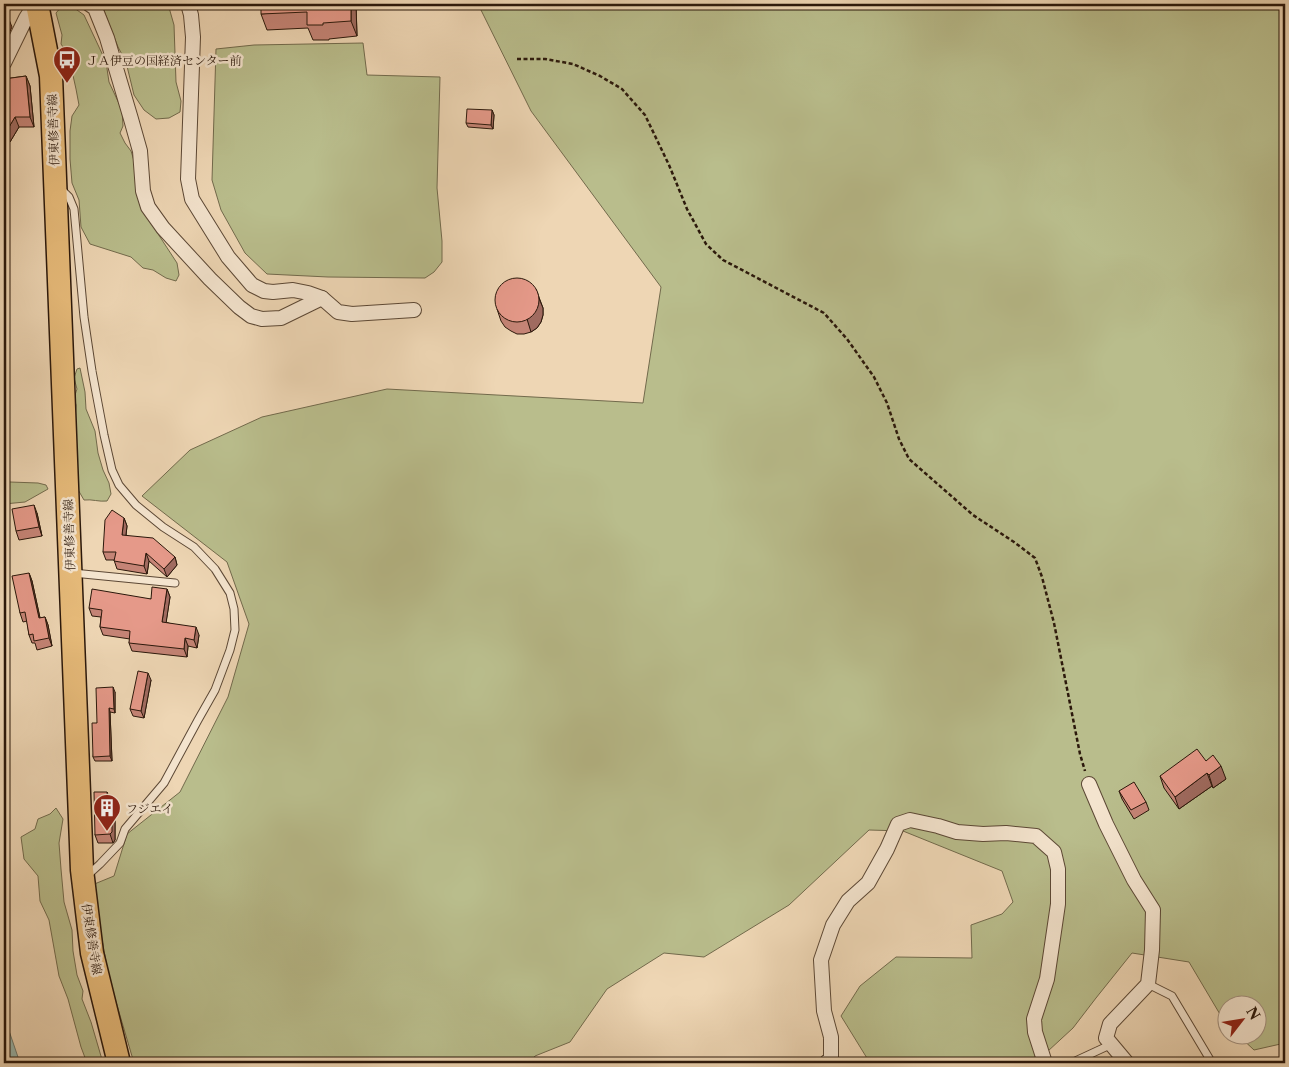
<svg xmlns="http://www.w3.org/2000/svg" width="1289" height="1067" viewBox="0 0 1289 1067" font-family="'Libre Caslon Text','Noto Serif JP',serif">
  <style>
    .green { fill: #b9bd8c; stroke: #726a4c }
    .water { fill: #99b9b0; stroke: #6d796e }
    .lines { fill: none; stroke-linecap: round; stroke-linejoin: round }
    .service-casing { stroke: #5c4835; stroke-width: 9 }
    .minor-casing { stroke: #5c4835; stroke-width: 16 }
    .primary-casing { stroke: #2b180b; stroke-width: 25 }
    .path { stroke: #2b180b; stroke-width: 2.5; stroke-dasharray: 4 2.5; stroke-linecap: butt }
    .service { stroke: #f4e4ce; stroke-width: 7 }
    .minor { stroke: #f4e4ce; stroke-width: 14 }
    .primary { stroke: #e7bb7a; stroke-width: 22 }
    .wall { fill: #c58476; stroke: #2b180b }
    .shaded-wall { fill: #a06b60; stroke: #2b180b }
    .building { fill: #e59989; stroke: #2b180b }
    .labels { text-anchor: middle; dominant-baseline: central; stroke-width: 5; stroke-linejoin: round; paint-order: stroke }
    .poi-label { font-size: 12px; fill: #2b180b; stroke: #f4e4ce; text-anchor: start }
    .street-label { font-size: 12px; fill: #2b180b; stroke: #f4e4ce }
  </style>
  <rect width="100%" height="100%" fill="#eed6b4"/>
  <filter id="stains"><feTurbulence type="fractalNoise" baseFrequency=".004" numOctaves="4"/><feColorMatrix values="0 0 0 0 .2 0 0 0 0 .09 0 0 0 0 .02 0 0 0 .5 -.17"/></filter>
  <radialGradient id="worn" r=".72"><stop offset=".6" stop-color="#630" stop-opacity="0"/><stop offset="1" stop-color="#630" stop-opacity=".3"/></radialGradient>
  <!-- green -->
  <g class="green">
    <path d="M 100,4 L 168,4 L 174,25 L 176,82 L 181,101 L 180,112 L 169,118 L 156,119 L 144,110 L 134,95 L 126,62 L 118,47 L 103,8 Z"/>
    <path d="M 478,4 L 1285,4 L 1285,1043 L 1254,1050 L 1238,1035 L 1256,1034 L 1256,1004 L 1226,1004 L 1226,1023 L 1224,1021 L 1189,962 L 1132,953 L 1096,998 L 1073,1028 L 1035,1063 L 870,1063 L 841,1016 L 860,986 L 896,957 L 972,958 L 971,925 L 1002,914 L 1013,902 L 1002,871 L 903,831 L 869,830 L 789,905 L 704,957 L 664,953 L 607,989 L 570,1042 L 535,1056 L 530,1063 L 134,1063 L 109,978 L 92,885 L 114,876 L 127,834 L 180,792 L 228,697 L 249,624 L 227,562 L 142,496 L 190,450 L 262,417 L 387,389 L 643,403 L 661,287 L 531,111 Z"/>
    <path d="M 70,5 L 84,15 L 106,62 L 109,82 L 122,110 L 123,126 L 120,133 L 125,143 L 131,151 L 136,167 L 139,200 L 147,217 L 177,263 L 179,275 L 176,281 L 166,278 L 153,270 L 143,268 L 131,257 L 90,244 L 81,227 L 79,200 L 72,183 L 70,159 L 70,131 L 72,116 L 79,105 L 76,89 L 72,71 L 65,50 L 61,44 L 62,35 L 56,13 L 62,6 Z"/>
    <path d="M 363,43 L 367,75 L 440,77 L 437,188 L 442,241 L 442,262 L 434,272 L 425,278 L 328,277 L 267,274 L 245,253 L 221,210 L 212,180 L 216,49 L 254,45 Z"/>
    <path d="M 80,368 L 85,392 L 86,409 L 95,431 L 98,453 L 103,470 L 109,483 L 111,494 L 107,501 C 99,502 92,499 84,500 L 77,488 L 73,440 L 76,405 L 74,398 L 77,389 L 74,378 L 77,369 Z"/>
    <path d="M 10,482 L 38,483 L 46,485 L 48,489 L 25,502 L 4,504 L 4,484 Z"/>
    <path d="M 56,808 L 63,819 L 59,843 L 61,869 L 64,902 L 72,930 L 73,951 L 77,975 L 83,991 L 82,999 L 91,1022 L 103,1063 L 87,1063 L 81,1047 L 68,999 L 59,976 L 49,920 L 40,901 L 38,876 L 24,859 L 21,837 L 35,829 L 38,819 L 50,814 Z"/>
  </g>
  <!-- water -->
  <path class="water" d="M 4,1000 L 6,1022 L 20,1063 L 4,1063 Z"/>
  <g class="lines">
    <defs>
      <g id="service">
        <path d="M 61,189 L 69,197 L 74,209 L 84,317 L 92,371 L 104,435 L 112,470 L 119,485 L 136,505 L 163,527 L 194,547 L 215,569 L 230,593 L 234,609 L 235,630 L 230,650 L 215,690 L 198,720 L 164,783 L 125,829 L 120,843 L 100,864 L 88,875"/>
        <path d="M 73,573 L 175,583"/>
        <path d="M 1148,984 L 1172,996 L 1212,1063"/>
        <path d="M 1005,1063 L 1012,1063"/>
        <path d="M 1071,1063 L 1112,1044"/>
      </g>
      <g id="minor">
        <path d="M 89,4 L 95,8 L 107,38 L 131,119 L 140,151 L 143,191 L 148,207 L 163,228 L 210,279 L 239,307 L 251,316 L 262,319 L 281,318 L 322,298"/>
        <path d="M 188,4 L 191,15 L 193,37 L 188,179 L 192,199 L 228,257 L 252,285 L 264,291 L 273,292 L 293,290 L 308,293 L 322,298 L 338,312 L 352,314 L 414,310"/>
        <path d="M 4,63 L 26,18 L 35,4"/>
        <path d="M 1089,784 L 1106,824 L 1134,880 L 1153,910 L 1152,950 L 1148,984 L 1110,1024 L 1106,1038 L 1127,1063"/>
        <path d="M 826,1063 L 831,1058 L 831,1037 L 824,1011 L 821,960 L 833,925 L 848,901 L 868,883 L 887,849 L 898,824 L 910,820 L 938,826 L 957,832 L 983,834 L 1006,833 L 1036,836 L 1054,852 L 1058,869 L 1058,904 L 1047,979 L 1034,1019 L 1035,1032 L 1045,1063"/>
      </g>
      <path id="primary" d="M 37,4 L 51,76 L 82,870 L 92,953 L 119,1063"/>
    </defs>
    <!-- service casing -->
    <use href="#service" class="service-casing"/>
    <!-- minor casing -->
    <use href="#minor" class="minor-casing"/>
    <!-- primary casing -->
    <use href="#primary" class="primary-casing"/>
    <!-- path -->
    <path class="path" d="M 517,59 L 545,59 L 573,64 L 600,76 L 622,89 L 645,115 L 669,165 L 687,209 L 706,244 L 723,260 L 824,313 L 847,339 L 874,377 L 887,403 L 899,439 L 909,459 L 973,515 L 1014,542 L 1035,558 L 1042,577 L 1054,623 L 1080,754 L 1085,771"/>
    <!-- service -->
    <use href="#service" class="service"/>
    <!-- minor -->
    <use href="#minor" class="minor"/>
    <!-- primary -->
    <use href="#primary" class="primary"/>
  </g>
  <!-- wall -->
  <g class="wall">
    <path d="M 356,4 L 357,36 L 329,39 L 329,40 L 313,40 L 308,28 L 267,30 L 261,14 Z"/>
    <path d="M 26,76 L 30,86 L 34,127 L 19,127 L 10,142 L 4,137 L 4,79 Z"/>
    <path d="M 492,110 L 494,115 L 493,129 L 468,127 L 466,123 Z"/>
    <path d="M 536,289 L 543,308 L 543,315 L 541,322 L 537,328 L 531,332 L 524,334 L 517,334 L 511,331 L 505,327 L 501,321 L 497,309 Z"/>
    <path d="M 37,513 L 42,536 L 19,540 L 16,531 Z"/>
    <path d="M 124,518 L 127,526 L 126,535 L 175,557 L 177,565 L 167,577 L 149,561 L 147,574 L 117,569 L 114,560 L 106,560 L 103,552 Z"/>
    <path d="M 29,573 L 32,581 L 40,618 L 45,617 L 48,625 L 52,646 L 37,650 L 35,643 L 32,643 L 29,635 L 27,621 L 23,622 L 20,613 Z"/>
    <path d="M 167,589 L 170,597 L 166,622 L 199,635 L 197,648 L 188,646 L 187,657 L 132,651 L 129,643 L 130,639 L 103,635 L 100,627 L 101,617 L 92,616 L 89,608 L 151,599 Z"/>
    <path d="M 151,680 L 144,718 L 133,716 L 130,709 Z"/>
    <path d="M 115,692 L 115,713 L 110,712 L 112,761 L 95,761 L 93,757 L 97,723 Z"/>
    <path d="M 1206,761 L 1226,779 L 1213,788 L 1212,786 L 1179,809 L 1164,788 L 1160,776 Z"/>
    <path d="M 1119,791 L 1146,802 L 1149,810 L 1134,819 L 1122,799 Z"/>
    <path d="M 107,792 L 110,800 L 111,812 L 115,821 L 115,840 L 113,843 L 98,843 L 95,835 Z"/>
  </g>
  <!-- shaded-wall -->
  <g class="shaded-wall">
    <path d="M 351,4 L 356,4 L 357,36 L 351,21 Z"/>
    <path d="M 8,17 L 12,27 L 4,44 L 4,26 Z"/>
    <path d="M 26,76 L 30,86 L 34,127 L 30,117 Z"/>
    <path d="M 492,110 L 494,115 L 493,129 L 491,125 Z"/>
    <path d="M 15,117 L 19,127 L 10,142 L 6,132 Z"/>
    <path d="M 538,296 L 543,308 L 543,315 L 541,322 L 537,328 L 531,332 L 527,319 Z"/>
    <path d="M 34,505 L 37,513 L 42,536 L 39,527 Z"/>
    <path d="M 124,518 L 127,526 L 125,543 L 122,535 Z"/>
    <path d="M 146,553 L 149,561 L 147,574 L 144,566 Z"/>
    <path d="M 175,557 L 177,565 L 167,577 L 164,569 Z"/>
    <path d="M 29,573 L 32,581 L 42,627 L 39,618 Z"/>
    <path d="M 167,589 L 170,597 L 165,630 L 162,622 Z"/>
    <path d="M 45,617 L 48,625 L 52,646 L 49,638 Z"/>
    <path d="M 196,627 L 199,635 L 197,648 L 194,640 Z"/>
    <path d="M 185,638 L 188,646 L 187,657 L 184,649 Z"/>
    <path d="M 148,673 L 151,680 L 144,718 L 141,711 Z"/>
    <path d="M 113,687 L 115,692 L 115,713 L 114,709 Z"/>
    <path d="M 109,708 L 110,712 L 112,761 L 110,756 Z"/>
    <path d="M 1221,766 L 1226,779 L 1213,788 L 1209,775 Z"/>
    <path d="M 1207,773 L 1212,786 L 1179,809 L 1175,797 Z"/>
    <path d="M 107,792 L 110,800 L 111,821 L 108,813 Z"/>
    <path d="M 112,812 L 115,821 L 115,840 L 113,843 L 110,834 Z"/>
  </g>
  <!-- building -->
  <g class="building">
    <path d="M 261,4 L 351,4 L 351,21 L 323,23 L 323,25 L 307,25 L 307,12 L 261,14 Z"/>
    <path d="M 4,14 L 8,17 L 4,26 Z"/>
    <path d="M 26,76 L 30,117 L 15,117 L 6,132 L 4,130 L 4,79 Z"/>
    <path d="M 467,109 L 492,110 L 491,125 L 466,123 Z"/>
    <circle cx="517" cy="300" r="22"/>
    <path d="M 34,505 L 39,527 L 16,531 L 12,509 Z"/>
    <path d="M 112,510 L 124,518 L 122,535 L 153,538 L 175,557 L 164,569 L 146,553 L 144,566 L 114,561 L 116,552 L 103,552 L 105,520 Z"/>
    <path d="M 29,573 L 39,618 L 45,617 L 49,638 L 34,641 L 33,634 L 29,635 L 25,612 L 20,613 L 12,576 Z"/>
    <path d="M 152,587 L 167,589 L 162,622 L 196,627 L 194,640 L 185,638 L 184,649 L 129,643 L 130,631 L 100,627 L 102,610 L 89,608 L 92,589 L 151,599 Z"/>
    <path d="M 138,671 L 148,673 L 141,711 L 130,709 Z"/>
    <path d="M 113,687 L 114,709 L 109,708 L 110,756 L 93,757 L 92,723 L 97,723 L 96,688 Z"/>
    <path d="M 1197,749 L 1206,761 L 1213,755 L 1221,766 L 1209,775 L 1207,773 L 1175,797 L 1160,776 Z"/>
    <path d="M 1134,782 L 1146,802 L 1131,810 L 1119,791 Z"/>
    <path d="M 94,792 L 107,792 L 108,813 L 112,812 L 112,832 L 110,834 L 95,835 Z"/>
  </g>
  <!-- icons -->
  <defs>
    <symbol id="bus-pin" viewBox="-11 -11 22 30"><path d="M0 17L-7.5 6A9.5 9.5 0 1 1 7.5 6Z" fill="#8f2418" stroke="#f4e4ce"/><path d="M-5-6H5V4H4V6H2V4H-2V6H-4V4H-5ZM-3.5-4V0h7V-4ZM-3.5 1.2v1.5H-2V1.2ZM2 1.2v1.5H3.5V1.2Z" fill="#fff"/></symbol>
    <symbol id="building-pin" viewBox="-11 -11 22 30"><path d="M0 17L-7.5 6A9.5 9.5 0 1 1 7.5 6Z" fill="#8f2418" stroke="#f4e4ce"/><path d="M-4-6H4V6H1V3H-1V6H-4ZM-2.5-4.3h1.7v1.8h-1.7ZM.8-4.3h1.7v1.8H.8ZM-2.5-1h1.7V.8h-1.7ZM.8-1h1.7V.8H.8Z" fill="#fff"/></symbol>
  </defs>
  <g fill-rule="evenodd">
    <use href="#bus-pin" x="51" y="44" width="32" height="43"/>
    <use href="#building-pin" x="91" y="792" width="32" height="43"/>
  </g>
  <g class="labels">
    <!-- poi labels -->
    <g class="poi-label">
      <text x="86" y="60">ＪＡ伊豆の国経済センター前</text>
      <text x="126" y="808">フジエイ</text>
    </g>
    <!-- street labels -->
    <g class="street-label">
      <text transform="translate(53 130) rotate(-92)">伊東修善寺線</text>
      <text transform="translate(69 535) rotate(-92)">伊東修善寺線</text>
      <text transform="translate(92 939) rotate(81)">伊東修善寺線</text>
    </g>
  </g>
  <!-- margin -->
  <rect width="1289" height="1067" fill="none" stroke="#eed6b4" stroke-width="20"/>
  <rect x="5" y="5" width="1279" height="1057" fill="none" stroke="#2b180b" stroke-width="2.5"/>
  <rect x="10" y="10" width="1269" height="1047" fill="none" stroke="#2b180b"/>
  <!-- north arrow -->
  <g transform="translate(1242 1020) rotate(59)"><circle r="24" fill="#f4e4ce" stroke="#a49280"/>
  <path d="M0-4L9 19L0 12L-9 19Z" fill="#8f2418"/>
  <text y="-8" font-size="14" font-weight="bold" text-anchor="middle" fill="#2b180b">N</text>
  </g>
  <rect width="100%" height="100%" filter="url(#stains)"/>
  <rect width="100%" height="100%" fill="url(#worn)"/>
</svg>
